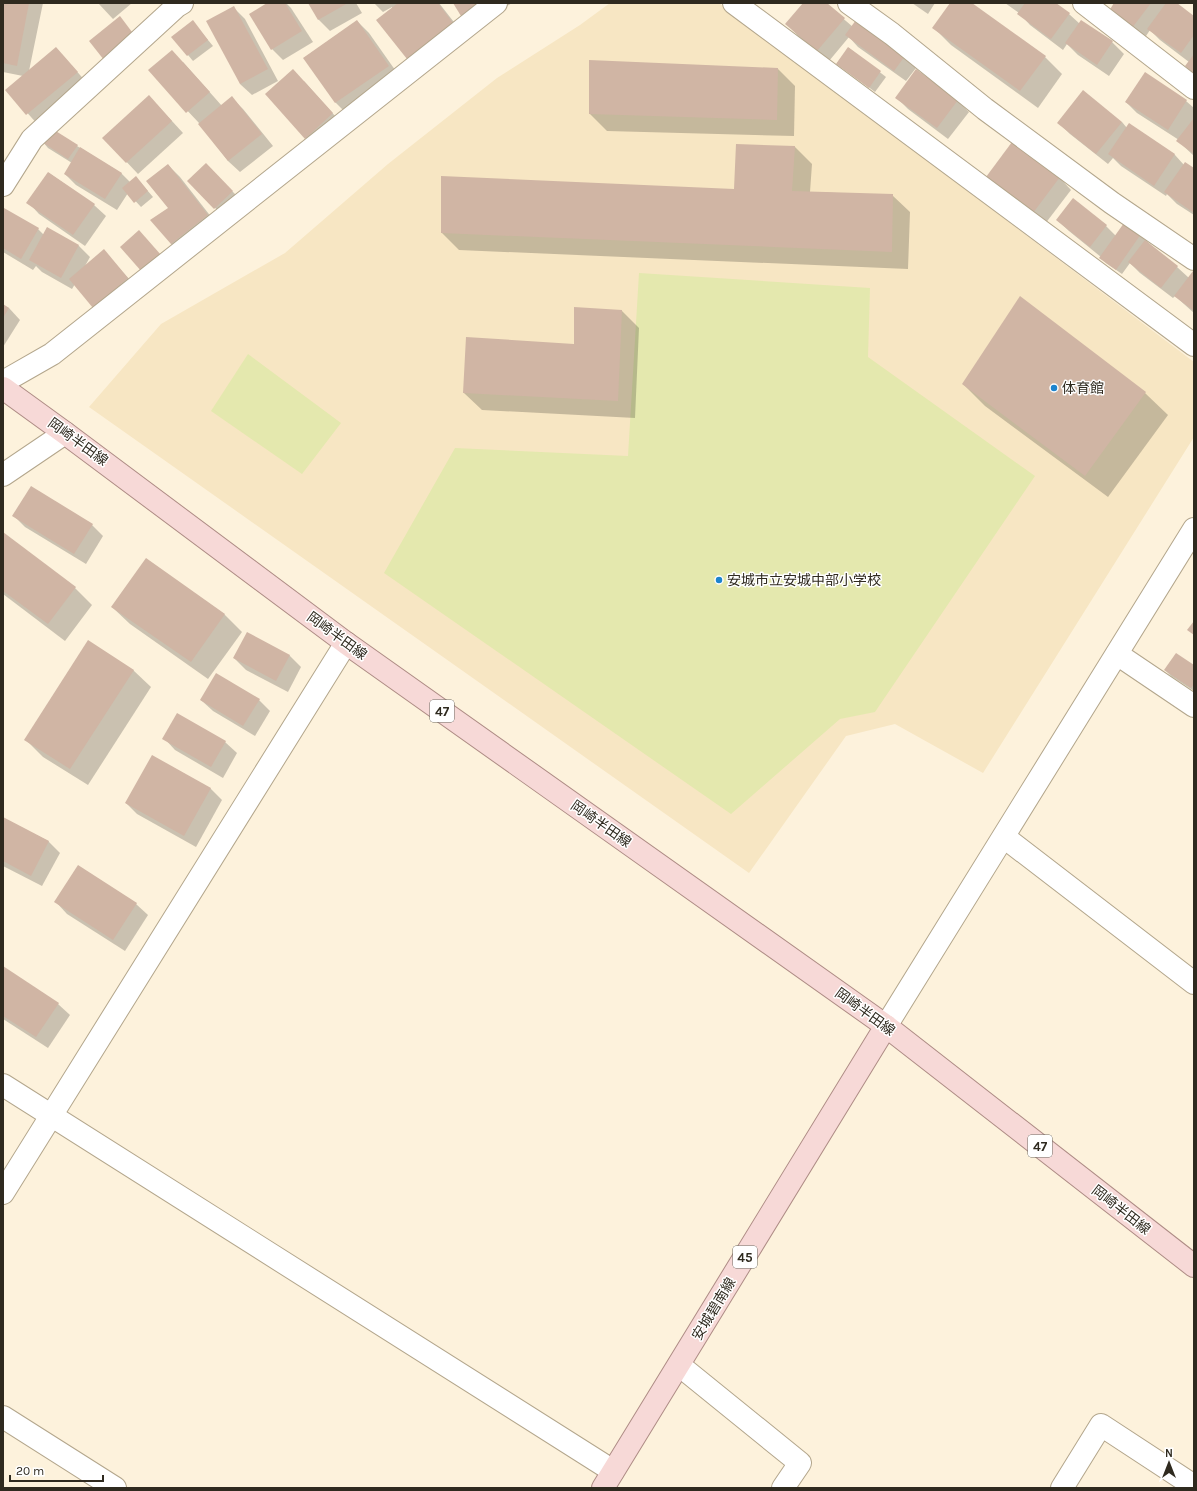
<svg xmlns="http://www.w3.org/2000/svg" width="1197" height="1491" viewBox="0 0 1197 1491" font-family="Karla,'Noto Sans JP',sans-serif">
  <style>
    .built { fill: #f7e6c3 }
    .green { fill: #e4e8ae }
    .shadow { fill: #0003 }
    .building { fill: #d0b5a4 }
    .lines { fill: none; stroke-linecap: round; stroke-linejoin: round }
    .minor-casing { stroke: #b3a68c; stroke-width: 24 }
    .major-casing { stroke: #ae8c85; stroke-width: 24 }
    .minor { stroke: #fff; stroke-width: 22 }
    .major { stroke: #f7d9d7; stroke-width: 22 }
    .poi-dot { fill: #1d84ce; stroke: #fff; stroke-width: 1.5 }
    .labels { text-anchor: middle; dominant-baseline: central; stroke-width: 3; stroke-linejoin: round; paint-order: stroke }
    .shield { fill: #fff; stroke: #6d6a62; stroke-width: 1 }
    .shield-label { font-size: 13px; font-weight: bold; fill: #2f2a1f }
    .poi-label { font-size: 14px; fill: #2f2a1f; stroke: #fff; text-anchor: start }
    .street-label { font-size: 14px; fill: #2f2a1f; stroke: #fff }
  </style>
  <rect width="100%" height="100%" fill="#fdf2dc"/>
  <!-- built -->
  <path class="built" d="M 610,3 L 719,3 L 1194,362 L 1194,437 L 983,773 L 895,724 L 846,736 L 749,873 L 89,407 L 161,324 L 285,253 L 388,164 L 497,78 L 580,25 Z"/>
  <!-- green -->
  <g class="green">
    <path d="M 639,273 L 870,288 L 868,357 L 1035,476 L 875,712 L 840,719 L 731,814 L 384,573 L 455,448 L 628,456 Z"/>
    <path d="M 248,354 L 341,423 L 302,474 L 211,411 Z"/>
  </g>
  <!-- shadow -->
  <g class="shadow">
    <path d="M 3,3 L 43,3 L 29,71 L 56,48 L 88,84 L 39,126 L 7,90 L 23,76 L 3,72 Z"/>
    <path d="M 98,3 L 132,3 L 113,19 Z"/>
    <path d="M 269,3 L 286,3 L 291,8 L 313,42 L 283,60 L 272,49 Z"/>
    <path d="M 309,3 L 356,3 L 362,13 L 330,31 L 319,20 Z"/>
    <path d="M 374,3 L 439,3 L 464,35 L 419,70 L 408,58 L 392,7 L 383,12 Z"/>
    <path d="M 454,3 L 512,3 L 473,27 L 462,16 Z"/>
    <path d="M 804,3 L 825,3 L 853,27 L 904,57 L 916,68 L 906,81 L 858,47 L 849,37 L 829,61 L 798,36 L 787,24 Z"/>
    <path d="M 912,3 L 935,3 L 928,14 Z"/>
    <path d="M 952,3 L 970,3 L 1045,57 L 1062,74 L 1038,108 L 951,45 L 934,28 Z"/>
    <path d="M 1005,3 L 1054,3 L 1069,14 L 1080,24 L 1081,22 L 1112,42 L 1124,54 L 1109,76 L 1078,55 L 1067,44 L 1063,50 L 1030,25 L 1019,13 Z"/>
    <path d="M 1111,3 L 1175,3 L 1194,17 L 1194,74 L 1186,66 L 1189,62 L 1160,40 L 1150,30 L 1144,39 L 1121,22 L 1114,5 Z"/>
    <path d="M 234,8 L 245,19 L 278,81 L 252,95 L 240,84 Z"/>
    <path d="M 357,21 L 369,33 L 400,77 L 347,114 L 336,103 L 304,58 Z"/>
    <path d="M 193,22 L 213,46 L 193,61 L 173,37 Z"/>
    <path d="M 849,48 L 886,77 L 875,92 L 837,63 Z"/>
    <path d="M 183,62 L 222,106 L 232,98 L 243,109 L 273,146 L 240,172 L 228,161 L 199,123 L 149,70 Z"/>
    <path d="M 778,69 L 795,86 L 794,136 L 607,131 L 590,114 Z"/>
    <path d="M 304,81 L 344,126 L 317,149 L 306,138 Z"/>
    <path d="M 897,98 L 957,100 L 969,112 L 948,139 L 908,109 Z"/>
    <path d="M 1186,101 L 1194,108 L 1194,156 L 1178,141 L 1179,140 L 1137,113 L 1126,102 Z"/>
    <path d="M 160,108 L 183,133 L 138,174 L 104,138 Z"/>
    <path d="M 1122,122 L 1127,128 L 1130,125 L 1175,155 L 1184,165 L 1194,169 L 1194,215 L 1177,204 L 1167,194 L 1166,196 L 1121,166 L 1113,158 L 1108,164 L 1070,134 L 1059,123 Z"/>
    <path d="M 43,142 L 77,146 L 121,173 L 130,182 L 141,183 L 153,197 L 141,207 L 128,193 L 117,210 L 76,185 L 65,174 L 72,163 L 48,148 Z"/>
    <path d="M 1013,143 L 1060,178 L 1071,190 L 1045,224 L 987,177 Z"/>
    <path d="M 737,145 L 795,147 L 812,164 L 810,192 L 892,195 L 910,212 L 908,269 L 459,250 L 442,233 L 735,190 Z"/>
    <path d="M 168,165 L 180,177 L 219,227 L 183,255 L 171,244 Z"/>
    <path d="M 206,165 L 238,197 L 220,213 L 189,181 Z"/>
    <path d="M 49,173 L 94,205 L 106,216 L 85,246 L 39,214 L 28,202 Z"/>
    <path d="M 1074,200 L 1106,226 L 1116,236 L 1141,235 L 1146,241 L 1177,267 L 1189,278 L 1194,273 L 1194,313 L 1175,296 L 1173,298 L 1140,273 L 1130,263 L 1122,274 L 1106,263 L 1101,257 L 1069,231 L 1057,220 Z"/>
    <path d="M 4,210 L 38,229 L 44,235 L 48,229 L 79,246 L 90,257 L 85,266 L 104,251 L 139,290 L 106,318 L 75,284 L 72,289 L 42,272 L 36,266 L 33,270 L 3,252 L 3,212 Z"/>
    <path d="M 3,305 L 9,308 L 20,320 L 3,347 Z"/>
    <path d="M 575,308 L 622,311 L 639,328 L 635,418 L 482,410 L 464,393 L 575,345 Z"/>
    <path d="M 963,384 L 1145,393 L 1168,415 L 1108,497 L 985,406 Z"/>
    <path d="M 14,516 L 92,525 L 103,536 L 86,564 L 25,527 Z"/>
    <path d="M 3,534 L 75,588 L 92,605 L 65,641 L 3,594 Z"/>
    <path d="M 146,560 L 225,615 L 242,632 L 208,679 L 130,624 L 112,607 Z"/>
    <path d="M 289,655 L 301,667 L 288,692 L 246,670 L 234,658 Z"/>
    <path d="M 1194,666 L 1194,691 L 1171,676 L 1165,670 Z"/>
    <path d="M 133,670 L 151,687 L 88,785 L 43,757 L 26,740 Z"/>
    <path d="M 201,700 L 259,700 L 270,711 L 255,736 L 213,711 Z"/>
    <path d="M 178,715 L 225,742 L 237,753 L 223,778 L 175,750 L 164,738 Z"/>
    <path d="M 210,788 L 222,800 L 196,847 L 137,814 L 126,803 Z"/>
    <path d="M 3,818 L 48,841 L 60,853 L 42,886 L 3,866 Z"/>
    <path d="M 56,902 L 136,904 L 148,915 L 125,951 L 67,914 Z"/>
    <path d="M 3,968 L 58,1004 L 70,1015 L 48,1048 L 3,1019 Z"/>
  </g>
  <!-- building -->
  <g class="building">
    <path d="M 3,3 L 29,3 L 17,66 L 3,63 Z"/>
    <path d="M 267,3 L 285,3 L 302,31 L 271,50 L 249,14 Z"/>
    <path d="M 308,3 L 348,3 L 318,20 Z"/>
    <path d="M 398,3 L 438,3 L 453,23 L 407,59 L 376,20 Z"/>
    <path d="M 453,3 L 482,3 L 461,16 Z"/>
    <path d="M 803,3 L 827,3 L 845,18 L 817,51 L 785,24 Z"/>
    <path d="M 950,3 L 972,3 L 1046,56 L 1020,91 L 932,28 Z"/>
    <path d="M 1025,3 L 1056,3 L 1070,13 L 1051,39 L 1017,14 Z"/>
    <path d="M 1114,3 L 1151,3 L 1132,28 L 1109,11 Z"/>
    <path d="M 1166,3 L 1177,3 L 1194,16 L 1194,35 L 1181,53 L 1147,29 Z"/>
    <path d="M 234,6 L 268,69 L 240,84 L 206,21 Z"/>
    <path d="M 120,16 L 135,36 L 104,60 L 89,41 Z"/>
    <path d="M 193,20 L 208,40 L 187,56 L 171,37 Z"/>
    <path d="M 357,20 L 389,66 L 335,103 L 303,58 Z"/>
    <path d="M 856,20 L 905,56 L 894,71 L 845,35 Z"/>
    <path d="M 1081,20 L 1113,41 L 1097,65 L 1065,43 Z"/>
    <path d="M 56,47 L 78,72 L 26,115 L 5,90 Z"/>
    <path d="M 848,47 L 881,71 L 869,88 L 836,64 Z"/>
    <path d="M 172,50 L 210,92 L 186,113 L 148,70 Z"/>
    <path d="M 1194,54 L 1194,74 L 1185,66 Z"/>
    <path d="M 589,60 L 778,68 L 777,120 L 589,114 Z"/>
    <path d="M 293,69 L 333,113 L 305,139 L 265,94 Z"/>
    <path d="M 916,69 L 958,100 L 937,128 L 895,98 Z"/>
    <path d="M 1145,72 L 1187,100 L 1168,130 L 1125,102 Z"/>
    <path d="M 1083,90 L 1122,122 L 1096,154 L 1057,123 Z"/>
    <path d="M 149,95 L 172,121 L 126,163 L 102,138 Z"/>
    <path d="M 232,96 L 262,134 L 228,161 L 198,124 Z"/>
    <path d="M 1194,118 L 1194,154 L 1176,141 Z"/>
    <path d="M 1129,123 L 1175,154 L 1154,186 L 1108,154 Z"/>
    <path d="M 51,128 L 78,145 L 68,159 L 42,142 Z"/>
    <path d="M 1012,142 L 1060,177 L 1033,213 L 986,177 Z"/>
    <path d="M 736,144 L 795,146 L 792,191 L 893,194 L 892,252 L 441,233 L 441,176 L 734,189 Z"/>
    <path d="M 80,147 L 122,173 L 105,199 L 64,174 Z"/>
    <path d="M 1185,162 L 1194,168 L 1194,213 L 1164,192 Z"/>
    <path d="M 206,163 L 233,191 L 214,209 L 187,181 Z"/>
    <path d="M 168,164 L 208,215 L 171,244 L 150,220 L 168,208 L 146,181 Z"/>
    <path d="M 48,172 L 95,204 L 73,235 L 26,203 Z"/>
    <path d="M 136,176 L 148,191 L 134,203 L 122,188 Z"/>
    <path d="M 1073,198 L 1107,225 L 1090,247 L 1056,220 Z"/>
    <path d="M 4,208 L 39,228 L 21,259 L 3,248 Z"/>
    <path d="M 1124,223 L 1141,234 L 1116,270 L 1099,258 Z"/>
    <path d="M 47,227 L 79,245 L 61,278 L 29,260 Z"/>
    <path d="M 139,230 L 161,255 L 142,272 L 120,247 Z"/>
    <path d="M 1145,240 L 1178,266 L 1161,288 L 1128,262 Z"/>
    <path d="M 104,249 L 128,278 L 93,308 L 69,279 Z"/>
    <path d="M 1193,271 L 1194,272 L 1194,311 L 1174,296 Z"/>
    <path d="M 1020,296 L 1146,392 L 1085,476 L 962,384 Z"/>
    <path d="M 3,304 L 9,308 L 3,318 Z"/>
    <path d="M 574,307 L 622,310 L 618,401 L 463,393 L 466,337 L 574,344 Z"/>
    <path d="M 31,486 L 93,524 L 74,554 L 12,516 Z"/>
    <path d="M 3,532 L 76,587 L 48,624 L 3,591 Z"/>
    <path d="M 146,558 L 225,614 L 191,662 L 111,607 Z"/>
    <path d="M 1194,621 L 1194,635 L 1187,630 Z"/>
    <path d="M 247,632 L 290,655 L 276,681 L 233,658 Z"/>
    <path d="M 88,640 L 134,670 L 70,769 L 24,740 Z"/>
    <path d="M 1176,653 L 1194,665 L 1194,684 L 1191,688 L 1164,670 Z"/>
    <path d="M 216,673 L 260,699 L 243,726 L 200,700 Z"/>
    <path d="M 177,713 L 226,741 L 211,767 L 162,739 Z"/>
    <path d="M 152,755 L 211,788 L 184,836 L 125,803 Z"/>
    <path d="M 3,817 L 49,841 L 31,876 L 3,861 Z"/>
    <path d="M 78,865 L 137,903 L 113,940 L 54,902 Z"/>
    <path d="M 3,966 L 59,1003 L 36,1037 L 3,1016 Z"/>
  </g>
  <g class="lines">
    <defs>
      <g id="minor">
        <path d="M 734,3 L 1194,345"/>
        <path d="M 849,3 L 892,34 L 985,109 L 1112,203 L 1194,259"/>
        <path d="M 1084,3 L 1194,88"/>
        <path d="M 3,185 L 32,139 L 177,6 L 182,3"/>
        <path d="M 3,382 L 52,354 L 496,3"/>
        <path d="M 3,475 L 65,433"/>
        <path d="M 1117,654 L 1194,706"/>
        <path d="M 1004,837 L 1194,983"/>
        <path d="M 886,1026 L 1194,529"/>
        <path d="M 3,1085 L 613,1471"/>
        <path d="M 3,1193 L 346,643"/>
        <path d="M 679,1365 L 800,1463 L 783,1488"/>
        <path d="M 3,1417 L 115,1488"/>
        <path d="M 1062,1488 L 1101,1425 L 1194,1486"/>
      </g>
      <g id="major">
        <path d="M 3,388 L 65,433 L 346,643 L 886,1026 L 1194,1266"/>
        <path d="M 603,1488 L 886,1026"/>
      </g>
    </defs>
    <!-- minor casing -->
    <use href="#minor" class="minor-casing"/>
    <!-- major casing -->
    <use href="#major" class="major-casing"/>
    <!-- minor -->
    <use href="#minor" class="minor"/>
    <!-- major -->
    <use href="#major" class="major"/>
  </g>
  <!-- markers -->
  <g class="poi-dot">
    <circle cx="1054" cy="388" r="4"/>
    <circle cx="719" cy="580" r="4"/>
  </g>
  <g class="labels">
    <!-- shield labels -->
    <g class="shield">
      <rect x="430" y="700" width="24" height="22" rx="3"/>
      <rect x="1028" y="1135" width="24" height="22" rx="3"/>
      <rect x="733" y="1246" width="24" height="22" rx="3"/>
    </g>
    <g class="shield-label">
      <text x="442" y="711">47</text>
      <text x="1040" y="1146">47</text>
      <text x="745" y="1257">45</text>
    </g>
    <!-- poi labels -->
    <g class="poi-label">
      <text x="1062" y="388">体育館</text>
      <text x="727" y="580">安城市立安城中部小学校</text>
    </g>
    <!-- street labels -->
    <g class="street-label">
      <text transform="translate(78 442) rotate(36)">岡崎半田線</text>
      <text transform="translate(337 636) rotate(36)">岡崎半田線</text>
      <text transform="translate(601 824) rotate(35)">岡崎半田線</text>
      <text transform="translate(865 1012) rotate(36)">岡崎半田線</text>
      <text transform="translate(1121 1210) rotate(38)">岡崎半田線</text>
      <text transform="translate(714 1309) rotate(-59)">安城碧南線</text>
    </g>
  </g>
  <!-- border -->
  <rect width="1197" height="1491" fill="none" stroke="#2f2a1f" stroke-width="8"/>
  <!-- north arrow -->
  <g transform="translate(1169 1463)" stroke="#ffffff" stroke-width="3" paint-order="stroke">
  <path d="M0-3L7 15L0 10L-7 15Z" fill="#2f2a1f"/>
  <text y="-6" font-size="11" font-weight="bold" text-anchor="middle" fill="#2f2a1f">N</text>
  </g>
  <!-- scale -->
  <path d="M10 1475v6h93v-6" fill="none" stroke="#2f2a1f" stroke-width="2"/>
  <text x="16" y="1475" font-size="12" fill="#2f2a1f" stroke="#ffffff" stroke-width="3" paint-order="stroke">20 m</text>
</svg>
